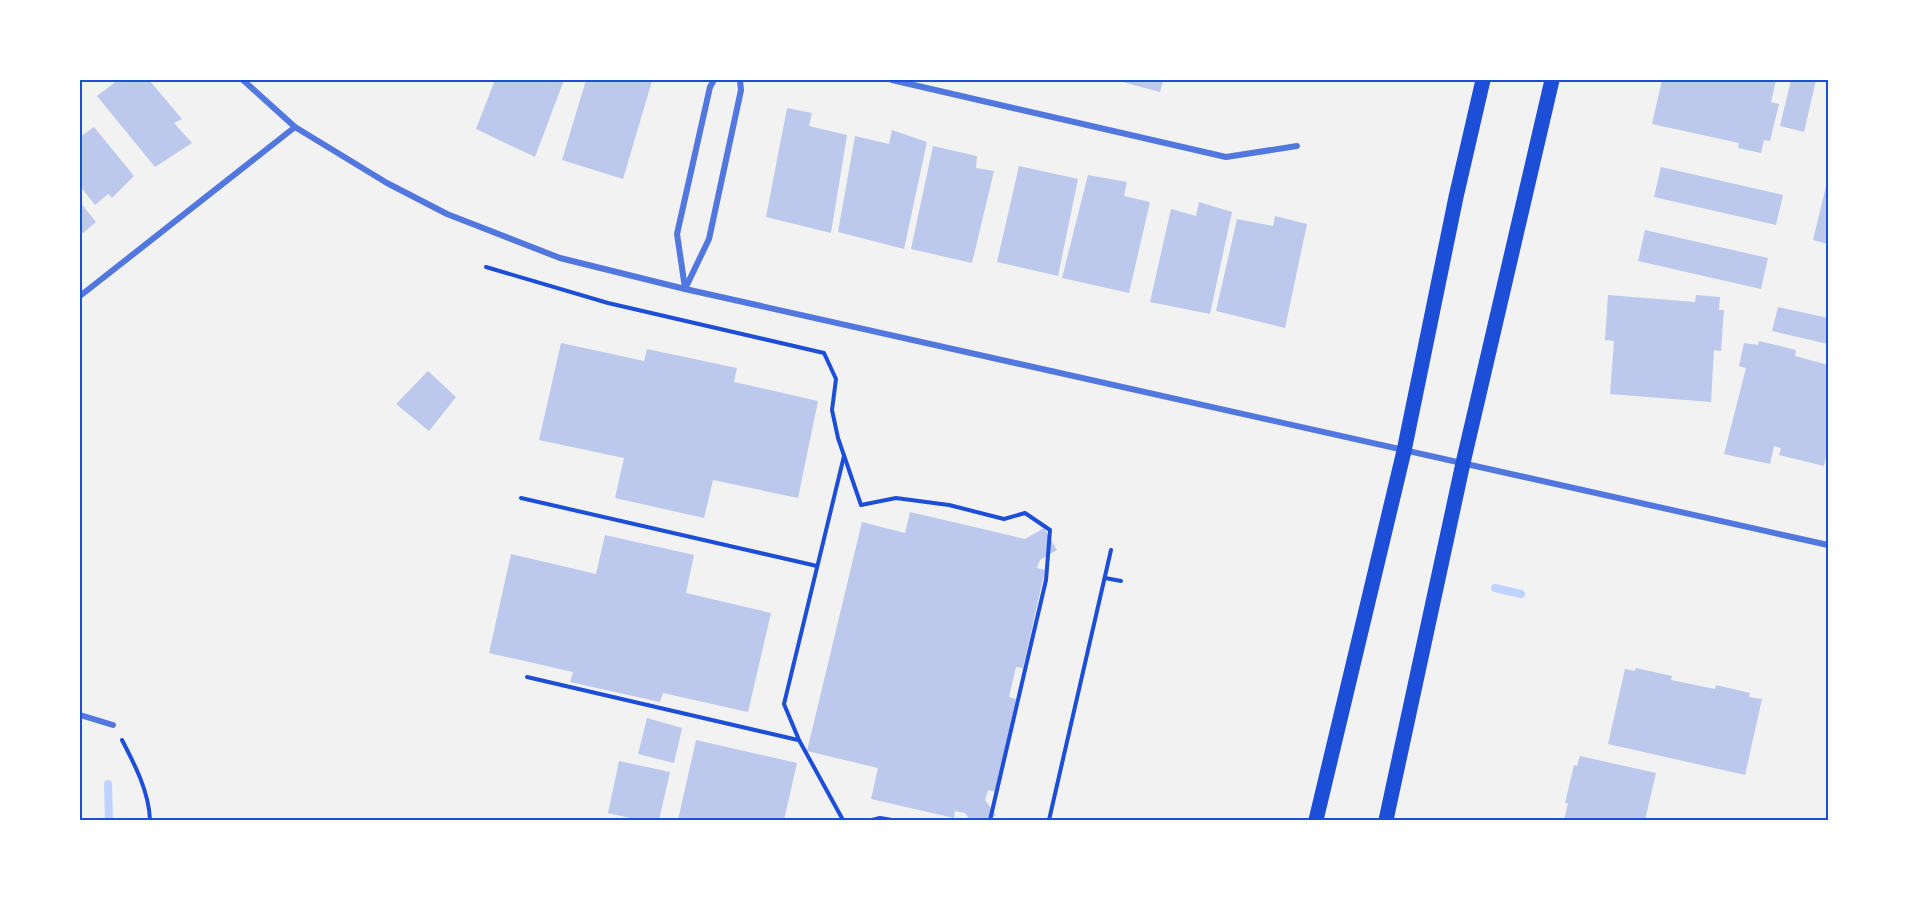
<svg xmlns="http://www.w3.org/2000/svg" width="1908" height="900" viewBox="0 0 1908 900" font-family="'Source Sans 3',sans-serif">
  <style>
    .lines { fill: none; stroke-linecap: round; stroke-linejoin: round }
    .stream { stroke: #bfd3fe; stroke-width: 8 }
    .building { fill: #bdc9ec }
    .path { stroke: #1d4ed8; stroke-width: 4 }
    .minor { stroke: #5277de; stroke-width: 6 }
    .primary { stroke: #1d4ed8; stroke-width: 15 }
    .neatline { fill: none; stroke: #1d4ed8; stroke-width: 2 }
  </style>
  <rect width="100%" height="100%" fill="#f2f2f2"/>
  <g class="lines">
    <!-- stream -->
    <g class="stream">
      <path d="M 1495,588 L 1521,594"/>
      <path d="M 108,784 L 109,820"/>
    </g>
  </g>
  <!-- building -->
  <g class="building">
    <path d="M 118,80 L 149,80 L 182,119 L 174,123 L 192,143 L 155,167 L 97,96 Z"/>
    <path d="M 495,80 L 564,80 L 535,157 L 476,129 Z"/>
    <path d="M 586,80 L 652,81 L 623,179 L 562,160 Z"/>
    <path d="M 1115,80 L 1163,80 L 1160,92 Z"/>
    <path d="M 1662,80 L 1776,80 L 1771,102 L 1779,104 L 1770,141 L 1764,140 L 1761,153 L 1738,148 L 1739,143 L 1652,124 Z"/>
    <path d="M 1791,80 L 1816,80 L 1804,132 L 1780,126 Z"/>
    <path d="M 787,108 L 812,113 L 809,126 L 847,135 L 831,233 L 766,217 Z"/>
    <path d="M 94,127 L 134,176 L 112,198 L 108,194 L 95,205 L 80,186 L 80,137 Z"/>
    <path d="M 892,130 L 927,142 L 904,249 L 838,232 L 855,136 L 889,144 Z"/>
    <path d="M 933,146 L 977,156 L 976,168 L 994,171 L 972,263 L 911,249 Z"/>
    <path d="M 1019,166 L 1078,179 L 1058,276 L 997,262 Z"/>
    <path d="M 1661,167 L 1783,195 L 1776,225 L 1654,197 Z"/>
    <path d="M 1088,175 L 1127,182 L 1124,196 L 1150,202 L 1129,293 L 1062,278 Z"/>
    <path d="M 1828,178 L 1828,244 L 1813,240 Z"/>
    <path d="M 80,202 L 96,222 L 83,233 L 80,229 Z"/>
    <path d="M 1199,202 L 1232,212 L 1210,314 L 1150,302 L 1171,209 L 1196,216 Z"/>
    <path d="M 1275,216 L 1307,224 L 1285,328 L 1216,311 L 1237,219 L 1273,226 Z"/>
    <path d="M 1645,230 L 1768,258 L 1761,289 L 1638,261 Z"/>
    <path d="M 1608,295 L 1695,302 L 1696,295 L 1720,297 L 1719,310 L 1724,310 L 1721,351 L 1714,350 L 1711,402 L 1610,394 L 1614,341 L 1605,340 Z"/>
    <path d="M 1778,307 L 1828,318 L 1828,344 L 1772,331 Z"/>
    <path d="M 1759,341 L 1796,350 L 1795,356 L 1828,365 L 1828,445 L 1824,466 L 1779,455 L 1781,448 L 1774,446 L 1770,464 L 1724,454 L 1746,368 L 1739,366 L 1744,343 L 1758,345 Z"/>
    <path d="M 561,343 L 644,361 L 647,349 L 737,368 L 734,382 L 818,401 L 798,498 L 713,480 L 704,518 L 615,498 L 624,458 L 539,440 Z"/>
    <path d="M 428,371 L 456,397 L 429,431 L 396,404 Z"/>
    <path d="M 910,512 L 1025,539 L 1044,528 L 1057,550 L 1040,560 L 1037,568 L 1045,570 L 1023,668 L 1016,667 L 1009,697 L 1016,699 L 996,792 L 988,790 L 985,800 L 996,815 L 989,820 L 970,820 L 965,813 L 955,811 L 954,818 L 871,799 L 878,768 L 807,751 L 862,522 L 905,533 Z"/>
    <path d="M 605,535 L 694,555 L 686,593 L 771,613 L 748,712 L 663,693 L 660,702 L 570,682 L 573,672 L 489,653 L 511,554 L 596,574 Z"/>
    <path d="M 1636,668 L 1672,676 L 1671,680 L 1715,689 L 1716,685 L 1750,693 L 1749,697 L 1762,699 L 1745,775 L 1608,744 L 1625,669 L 1635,671 Z"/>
    <path d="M 647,718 L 682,728 L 674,763 L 638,754 Z"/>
    <path d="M 696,740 L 797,763 L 784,820 L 678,820 Z"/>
    <path d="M 1580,756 L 1656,773 L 1645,820 L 1564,820 L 1568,803 L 1565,803 L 1574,765 L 1577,766 Z"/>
    <path d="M 619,761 L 670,772 L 659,820 L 639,820 L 608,813 Z"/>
  </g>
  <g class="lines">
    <!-- path -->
    <g class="path">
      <path d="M 486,267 L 608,303 L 824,353 L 836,379 L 832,410 L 838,438 L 861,505 L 896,498 L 949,505 L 1004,519 L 1025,513 L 1050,530 L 1046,580 L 990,820"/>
      <path d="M 521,498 L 817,566"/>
      <path d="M 1105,578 L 1121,581"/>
      <path d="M 527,677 L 798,740"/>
      <path d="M 122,740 C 135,765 149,792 150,820"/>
      <path d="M 843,820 L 799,740 L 784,704 L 844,456"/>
      <path d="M 872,820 L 880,818 L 892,820"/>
      <path d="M 1049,820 L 1111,550"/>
    </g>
    <!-- minor -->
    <g class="minor">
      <path d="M 243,80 L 295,127 L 387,183 L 447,214 L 560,258 L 685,289 L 1828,545"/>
      <path d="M 892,80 L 1226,157 L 1297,146"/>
      <path d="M 685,288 L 677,234 L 710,87 L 714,80"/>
      <path d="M 685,289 L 709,239 L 741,90 L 740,80"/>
      <path d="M 80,296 L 295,127"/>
      <path d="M 80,715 L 113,725"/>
    </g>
    <!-- primary -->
    <g class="primary">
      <path d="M 1316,820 L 1404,451 L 1456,197 L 1483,80"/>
      <path d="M 1386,820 L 1463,463 L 1552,80"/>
    </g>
  </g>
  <!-- border -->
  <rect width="1908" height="900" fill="none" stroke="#ffffff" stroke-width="162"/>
  <rect x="81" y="81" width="1746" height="738" class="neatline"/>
</svg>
